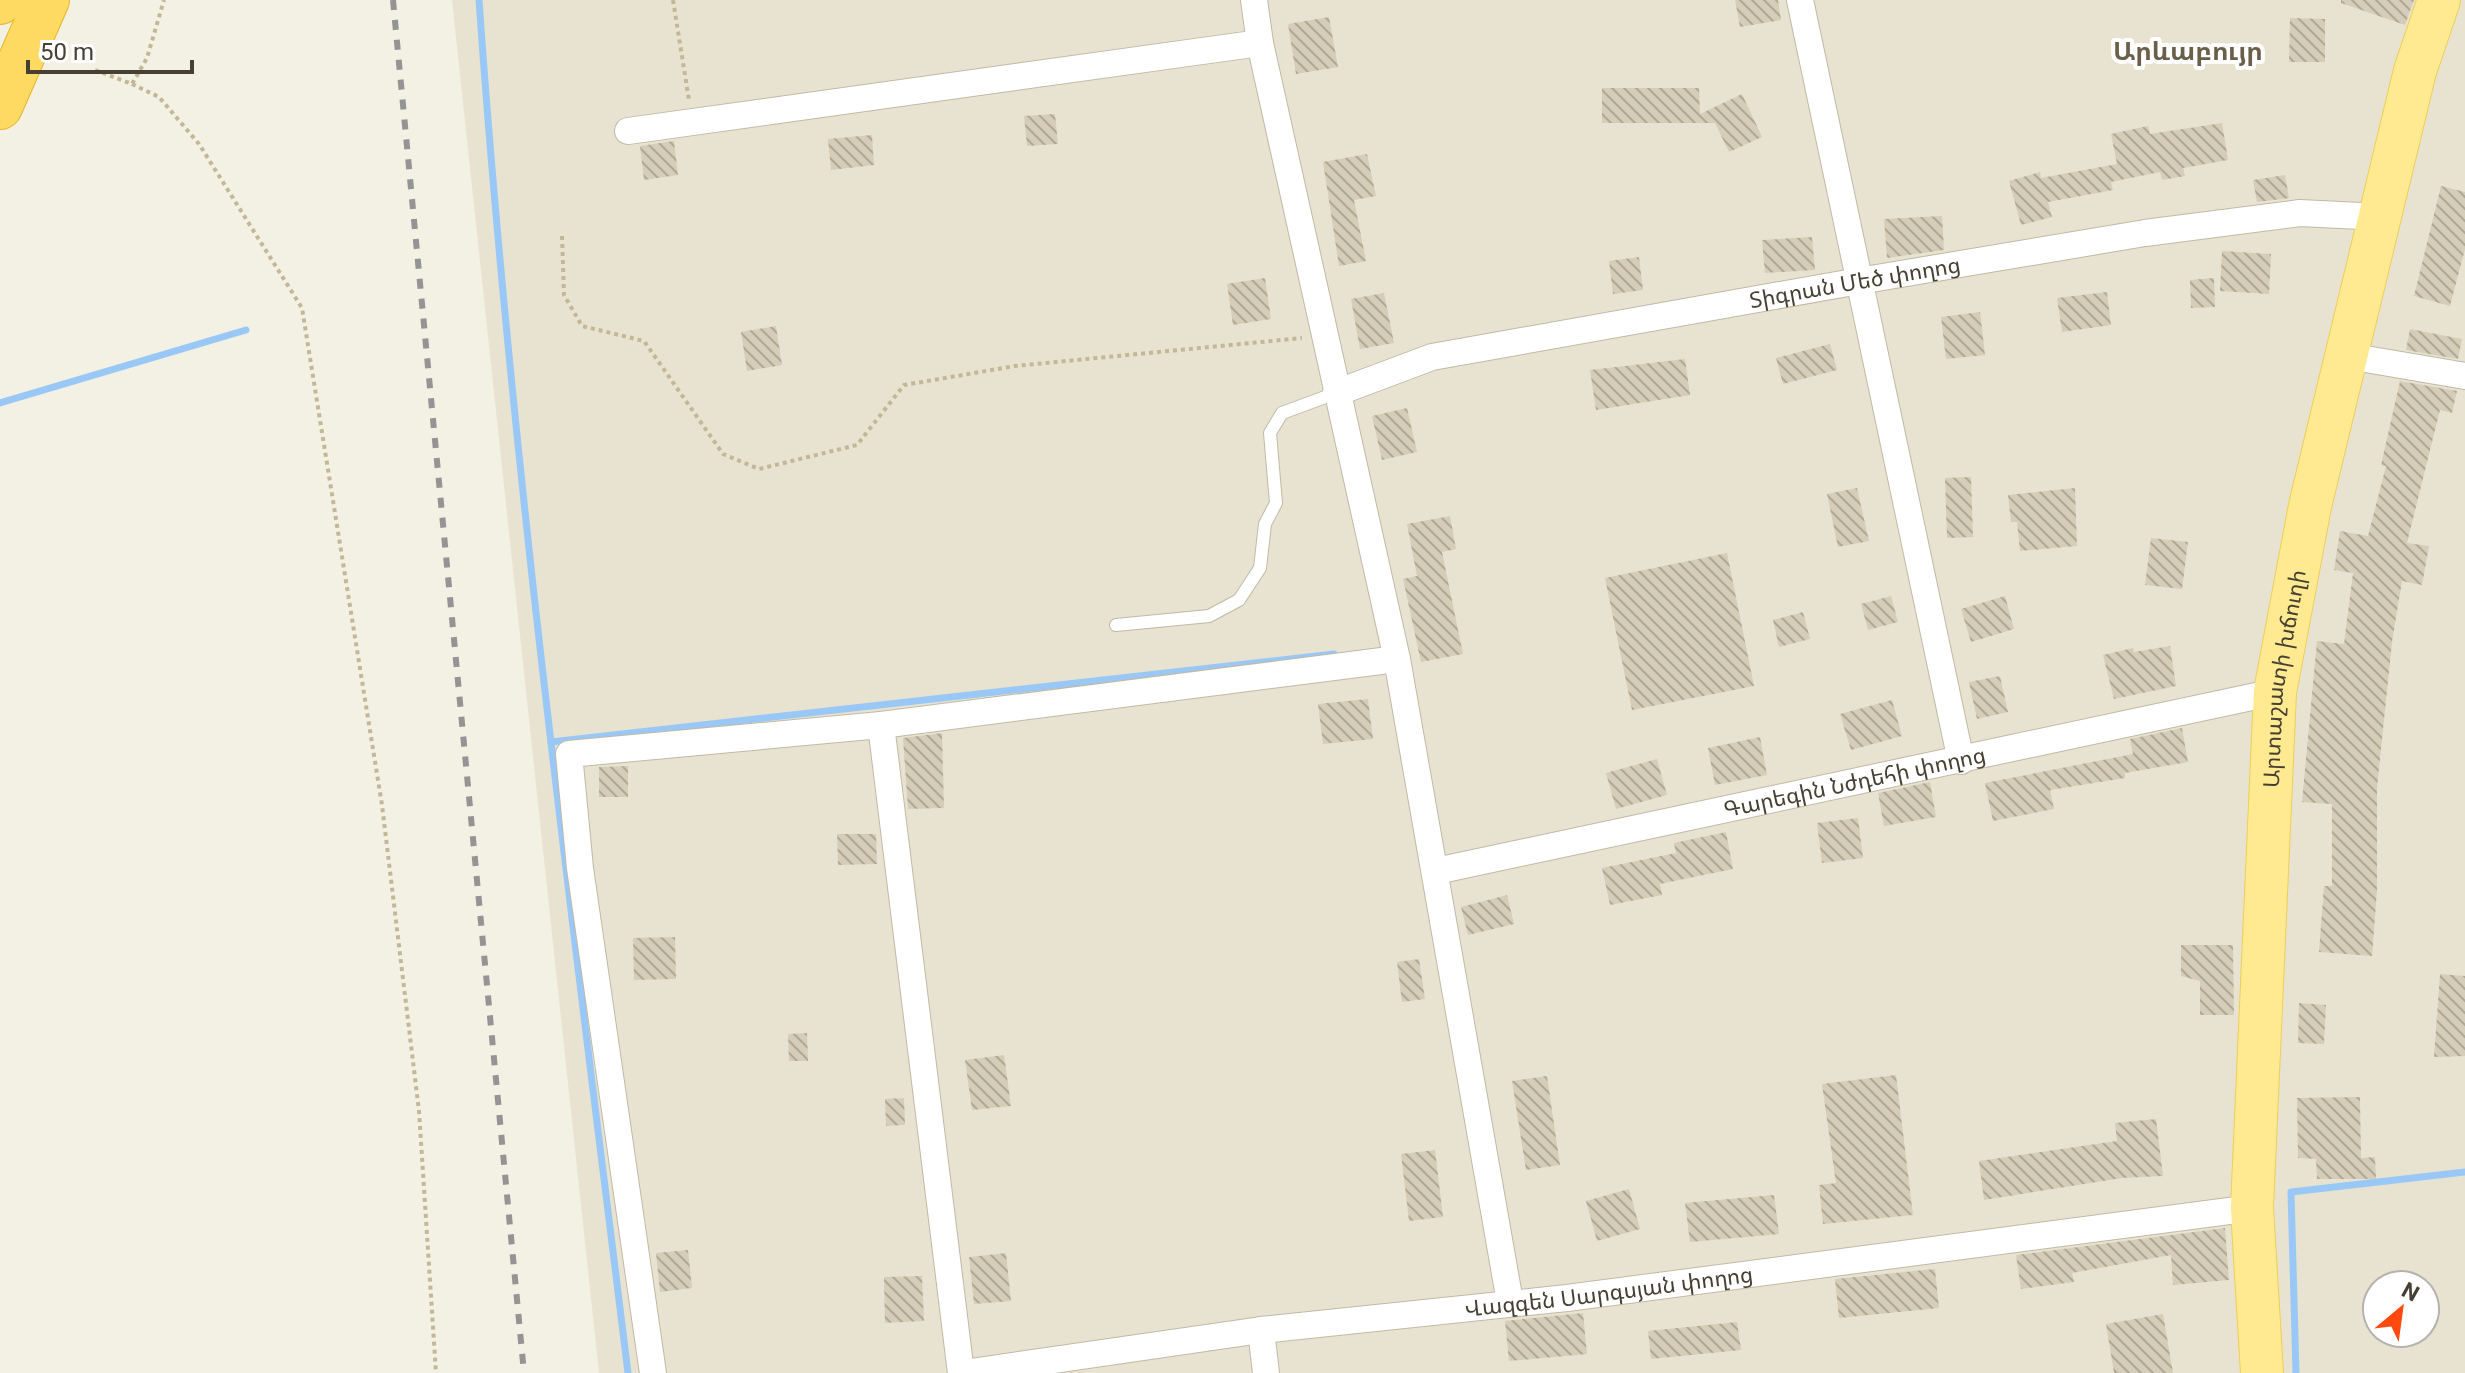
<svg xmlns="http://www.w3.org/2000/svg" width="2465" height="1373" viewBox="0 0 2465 1373" font-family="Roboto,'Noto Sans Armenian',sans-serif">
  <style>
    .residential { fill: #e8e3d1; fill-rule: evenodd }
    .lines { fill: none; stroke-linecap: round; stroke-linejoin: round }
    .stream { stroke: #9ac8f6; stroke-width: 7 }
    .building { fill: url(#building-back-hatch) }
    .lane-casing { stroke: #c0b9a5; stroke-width: 14 }
    .street-casing { stroke: #c0b9a5; stroke-width: 28 }
    .primary-casing { stroke: #eece57; stroke-width: 44 }
    .highway-casing { stroke: #eab526; stroke-width: 46 }
    .path { stroke: #c3b795; stroke-width: 4; stroke-dasharray: 4 4; stroke-linecap: butt }
    .lane { stroke: #fff; stroke-width: 12 }
    .street { stroke: #fff; stroke-width: 26 }
    .primary { stroke: #ffea91; stroke-width: 42 }
    .highway { stroke: #ffda63; stroke-width: 44 }
    .rail { stroke: #949494; stroke-width: 6; stroke-dasharray: 10 10; stroke-linecap: butt }
    .labels { text-anchor: middle; dominant-baseline: central; stroke-width: 8; stroke-linejoin: round; paint-order: stroke }
    .street-label { font-size: 22px; fill: #464033; stroke: #fff }
    .quarter-label { font-size: 26px; font-weight: bold; fill: #6a6049; stroke: #fff }
  </style>
  <defs>
    <pattern id="building-back-hatch" width="6" height="6" patternUnits="userSpaceOnUse" patternTransform="scale(2)"><rect width="6" height="6" fill="#d6cdb8"/><path d="M-1 5l2 2M0 0l6 6M5-1l2 2" fill="none" stroke="#afa896"/></pattern>
  </defs>
  <rect width="100%" height="100%" fill="#f3f0e4"/>
  <!-- residential -->
  <path class="residential" d="M 452,0 L 2465,0 L 2465,1373 L 599,1373 ZM 2377,1285 L 2425,1285 L 2425,1333 L 2377,1333 Z"/>
  <g class="lines">
    <!-- stream -->
    <g class="stream">
      <path d="M 479,0 C 511,459 572,916 628,1373"/>
      <path d="M 0,403 L 246,330"/>
      <path d="M 551,742 L 1334,654"/>
      <path d="M 2296,1373 L 2291,1192 L 2465,1172"/>
    </g>
  </g>
  <!-- building -->
  <g class="building">
    <path d="M 1735,0 L 1778,0 L 1781,20 L 1740,27 Z"/>
    <path d="M 2341,0 L 2414,0 L 2405,25 L 2341,3 Z"/>
    <path d="M 1329,17 L 1338,67 L 1296,74 L 1288,24 Z"/>
    <path d="M 2290,18 L 2325,19 L 2325,62 L 2289,62 Z"/>
    <path d="M 1602,88 L 1699,88 L 1700,114 L 1742,94 L 1762,137 L 1729,152 L 1715,123 L 1602,123 Z"/>
    <path d="M 1055,114 L 1058,144 L 1027,146 L 1024,116 Z"/>
    <path d="M 2222,123 L 2228,160 L 2183,168 L 2185,176 L 2162,180 L 2160,172 L 2111,182 L 2113,190 L 2048,202 L 2052,217 L 2021,225 L 2009,181 L 2040,172 L 2041,178 L 2117,164 L 2111,134 L 2148,126 L 2150,134 Z"/>
    <path d="M 872,135 L 874,165 L 831,170 L 828,139 Z"/>
    <path d="M 674,141 L 678,175 L 644,180 L 640,146 Z"/>
    <path d="M 1367,154 L 1376,196 L 1354,200 L 1366,261 L 1339,266 L 1323,162 Z"/>
    <path d="M 2285,175 L 2289,198 L 2257,202 L 2253,180 Z"/>
    <path d="M 2441,186 L 2465,192 L 2465,249 L 2450,306 L 2414,296 Z"/>
    <path d="M 1942,216 L 1944,250 L 1887,258 L 1884,219 Z"/>
    <path d="M 1812,237 L 1815,270 L 1765,273 L 1762,240 Z"/>
    <path d="M 2222,251 L 2271,254 L 2269,294 L 2220,291 Z"/>
    <path d="M 1639,257 L 1643,290 L 1613,294 L 1609,261 Z"/>
    <path d="M 1265,278 L 1271,319 L 1233,325 L 1227,284 Z"/>
    <path d="M 2214,278 L 2215,307 L 2191,308 L 2190,280 Z"/>
    <path d="M 2107,292 L 2111,325 L 2062,332 L 2057,298 Z"/>
    <path d="M 1384,293 L 1394,343 L 1360,349 L 1351,299 Z"/>
    <path d="M 1980,312 L 1985,355 L 1946,359 L 1941,317 Z"/>
    <path d="M 776,326 L 782,365 L 747,371 L 741,332 Z"/>
    <path d="M 2410,329 L 2462,339 L 2458,359 L 2406,350 Z"/>
    <path d="M 1830,344 L 1837,370 L 1783,384 L 1776,358 Z"/>
    <path d="M 1685,359 L 1690,395 L 1596,410 L 1590,370 Z"/>
    <path d="M 2400,381 L 2457,391 L 2452,413 L 2440,410 L 2407,543 L 2429,546 L 2422,585 L 2402,581 L 2392,642 L 2377,788 L 2377,890 L 2372,956 L 2319,952 L 2324,886 L 2332,886 L 2332,804 L 2302,802 L 2317,641 L 2344,644 L 2353,573 L 2334,570 L 2340,531 L 2368,536 L 2386,466 L 2381,465 Z"/>
    <path d="M 1407,408 L 1417,452 L 1382,460 L 1372,416 Z"/>
    <path d="M 1971,477 L 1973,537 L 1947,538 L 1945,478 Z"/>
    <path d="M 1857,488 L 1869,541 L 1838,547 L 1827,494 Z"/>
    <path d="M 2075,488 L 2077,546 L 2020,551 L 2017,522 L 2011,522 L 2008,495 Z"/>
    <path d="M 1450,516 L 1456,549 L 1442,552 L 1463,654 L 1421,662 L 1403,579 L 1417,576 L 1407,524 Z"/>
    <path d="M 2151,538 L 2188,542 L 2182,589 L 2145,585 Z"/>
    <path d="M 1727,553 L 1754,686 L 1632,710 L 1605,578 Z"/>
    <path d="M 1891,596 L 1898,622 L 1868,630 L 1861,604 Z"/>
    <path d="M 2005,596 L 2014,629 L 1971,642 L 1961,609 Z"/>
    <path d="M 1803,612 L 1810,639 L 1779,647 L 1773,620 Z"/>
    <path d="M 2170,646 L 2176,686 L 2114,699 L 2103,655 L 2133,648 L 2134,652 Z"/>
    <path d="M 2000,676 L 2008,712 L 1977,719 L 1969,682 Z"/>
    <path d="M 1368,699 L 1373,739 L 1323,744 L 1318,704 Z"/>
    <path d="M 1892,700 L 1902,736 L 1851,750 L 1840,714 Z"/>
    <path d="M 2182,728 L 2188,762 L 2125,773 L 2125,778 L 2050,790 L 2054,809 L 1993,821 L 1985,783 L 2133,754 L 2130,739 Z"/>
    <path d="M 942,733 L 944,808 L 908,809 L 903,738 Z"/>
    <path d="M 1760,737 L 1767,775 L 1715,785 L 1708,748 Z"/>
    <path d="M 1657,759 L 1667,795 L 1616,809 L 1606,773 Z"/>
    <path d="M 628,766 L 628,797 L 599,797 L 599,767 Z"/>
    <path d="M 1930,782 L 1936,817 L 1884,826 L 1878,793 Z"/>
    <path d="M 1858,818 L 1863,858 L 1822,863 L 1817,823 Z"/>
    <path d="M 1726,832 L 1733,869 L 1660,884 L 1662,895 L 1610,905 L 1602,868 L 1676,853 L 1674,843 Z"/>
    <path d="M 837,834 L 876,834 L 877,864 L 838,865 Z"/>
    <path d="M 1507,895 L 1514,924 L 1468,935 L 1461,907 Z"/>
    <path d="M 675,937 L 676,979 L 634,980 L 633,938 Z"/>
    <path d="M 2181,945 L 2233,945 L 2234,1015 L 2200,1015 L 2200,981 L 2181,976 Z"/>
    <path d="M 1419,959 L 1425,999 L 1402,1002 L 1397,962 Z"/>
    <path d="M 2440,974 L 2465,976 L 2465,1056 L 2434,1057 Z"/>
    <path d="M 2299,1003 L 2326,1005 L 2324,1044 L 2298,1043 Z"/>
    <path d="M 807,1033 L 808,1061 L 789,1061 L 788,1034 Z"/>
    <path d="M 1004,1055 L 1011,1106 L 972,1110 L 965,1060 Z"/>
    <path d="M 1896,1075 L 1913,1215 L 1823,1224 L 1819,1185 L 1836,1183 L 1822,1084 Z"/>
    <path d="M 1547,1076 L 1560,1165 L 1526,1170 L 1512,1081 Z"/>
    <path d="M 2360,1097 L 2361,1158 L 2375,1157 L 2376,1179 L 2317,1179 L 2316,1159 L 2298,1158 L 2297,1098 Z"/>
    <path d="M 904,1098 L 905,1125 L 886,1126 L 885,1099 Z"/>
    <path d="M 2156,1119 L 2163,1176 L 2122,1178 L 1984,1200 L 1979,1161 L 2117,1141 L 2115,1123 Z"/>
    <path d="M 1435,1150 L 1443,1217 L 1409,1221 L 1401,1154 Z"/>
    <path d="M 1629,1189 L 1640,1229 L 1597,1241 L 1586,1201 Z"/>
    <path d="M 1774,1195 L 1779,1234 L 1690,1242 L 1685,1203 Z"/>
    <path d="M 2225,1228 L 2229,1280 L 2173,1285 L 2171,1255 L 2072,1273 L 2074,1282 L 2021,1289 L 2016,1255 Z"/>
    <path d="M 688,1250 L 692,1288 L 660,1292 L 656,1253 Z"/>
    <path d="M 1006,1253 L 1011,1301 L 974,1304 L 969,1257 Z"/>
    <path d="M 1935,1269 L 1939,1308 L 1839,1318 L 1835,1279 Z"/>
    <path d="M 922,1276 L 924,1321 L 885,1323 L 884,1277 Z"/>
    <path d="M 1583,1313 L 1587,1354 L 1509,1361 L 1505,1321 Z"/>
    <path d="M 2163,1314 L 2173,1373 L 2114,1373 L 2106,1324 Z"/>
    <path d="M 1737,1322 L 1741,1350 L 1651,1359 L 1648,1331 Z"/>
  </g>
  <g class="lines">
    <defs>
      <path id="lane" d="M 1116,625 L 1209,616 L 1239,600 L 1260,568 L 1265,524 L 1276,503 L 1270,433 L 1282,413 L 1336,393"/>
      <g id="street">
        <path d="M 1254,0 L 1260,43 L 1397,659 L 1510,1302"/>
        <path d="M 1800,0 L 1961,761"/>
        <path d="M 628,131 L 1260,43"/>
        <path d="M 2348,356 L 2465,376"/>
        <path id="s1" d="M 1336,393 L 1432,357 L 1859,281 L 2145,233 L 2300,213 L 2381,217"/>
        <path d="M 881,725 L 961,1373"/>
        <path id="s2" d="M 1436,871 L 2275,692"/>
        <path d="M 1261,1330 L 1266,1373"/>
        <path d="M 653,1373 L 580,868 L 569,754 L 881,725 L 1397,659"/>
        <path id="s3" d="M 964,1373 L 1261,1330 L 1567,1298 L 2252,1208"/>
      </g>
      <g id="primary">
        <path id="s4" d="M 2262,1373 L 2252,1208 L 2275,692 L 2310,506 L 2415,71 L 2439,0"/>
      </g>
      <g id="highway">
        <path d="M 0,2 L 1,0"/>
        <path d="M 0,107 L 47,0"/>
      </g>
    </defs>
    <!-- lane casing -->
    <use href="#lane" class="lane-casing"/>
    <!-- street casing -->
    <use href="#street" class="street-casing"/>
    <!-- primary casing -->
    <use href="#primary" class="primary-casing"/>
    <!-- highway casing -->
    <use href="#highway" class="highway-casing"/>
    <!-- path -->
    <g class="path">
      <path d="M 673,0 L 689,100"/>
      <path d="M 95,70 L 132,84 L 147,58 L 164,0"/>
      <path d="M 132,84 L 159,97 L 199,144 L 302,308 L 382,805 L 419,1111 L 436,1373"/>
      <path d="M 562,236 L 564,295 L 582,326 L 644,341 L 723,454 L 759,469 L 857,445 L 904,385 L 1015,366 L 1302,338"/>
    </g>
    <!-- lane -->
    <use href="#lane" class="lane"/>
    <!-- street -->
    <use href="#street" class="street"/>
    <!-- primary -->
    <use href="#primary" class="primary"/>
    <!-- highway -->
    <use href="#highway" class="highway"/>
    <!-- rail -->
    <path class="rail" d="M 393,0 L 524,1373"/>
  </g>
  <g class="labels">
    <!-- street labels -->
    <g class="street-label">
      <text stroke="none"><textPath href="#s1" startOffset="532">Տիգրան Մեծ փողոց</textPath></text>
      <text stroke="none"><textPath href="#s4" startOffset="696">Արտաշատի խճուղի</textPath></text>
      <text stroke="none"><textPath href="#s2" startOffset="428">Գարեգին Նժդեհի փողոց</textPath></text>
      <text stroke="none"><textPath href="#s3" startOffset="650">Վազգեն Սարգսյան փողոց</textPath></text>
    </g>
    <!-- quarter labels -->
    <g class="quarter-label">
      <text x="2188" y="51">Արևաբույր</text>
    </g>
  </g>
  <!-- north arrow -->
  <g transform="translate(2401 1309) rotate(29)"><circle r="38" fill="#ffffff" stroke="#b5b3ad" stroke-width="2"/>
  <path d="M0-6L14 30L0 20L-14 30Z" fill="#ff490f"/>
  <text y="-12" font-size="22" font-weight="bold" text-anchor="middle" fill="#464033">N</text>
  </g>
  <!-- scale -->
  <path d="M28 60v12h164v-12" fill="none" stroke="#464033" stroke-width="4"/>
  <text x="40" y="60" font-size="24" fill="#464033" stroke="#ffffff" stroke-width="6" paint-order="stroke">50 m</text>
</svg>
